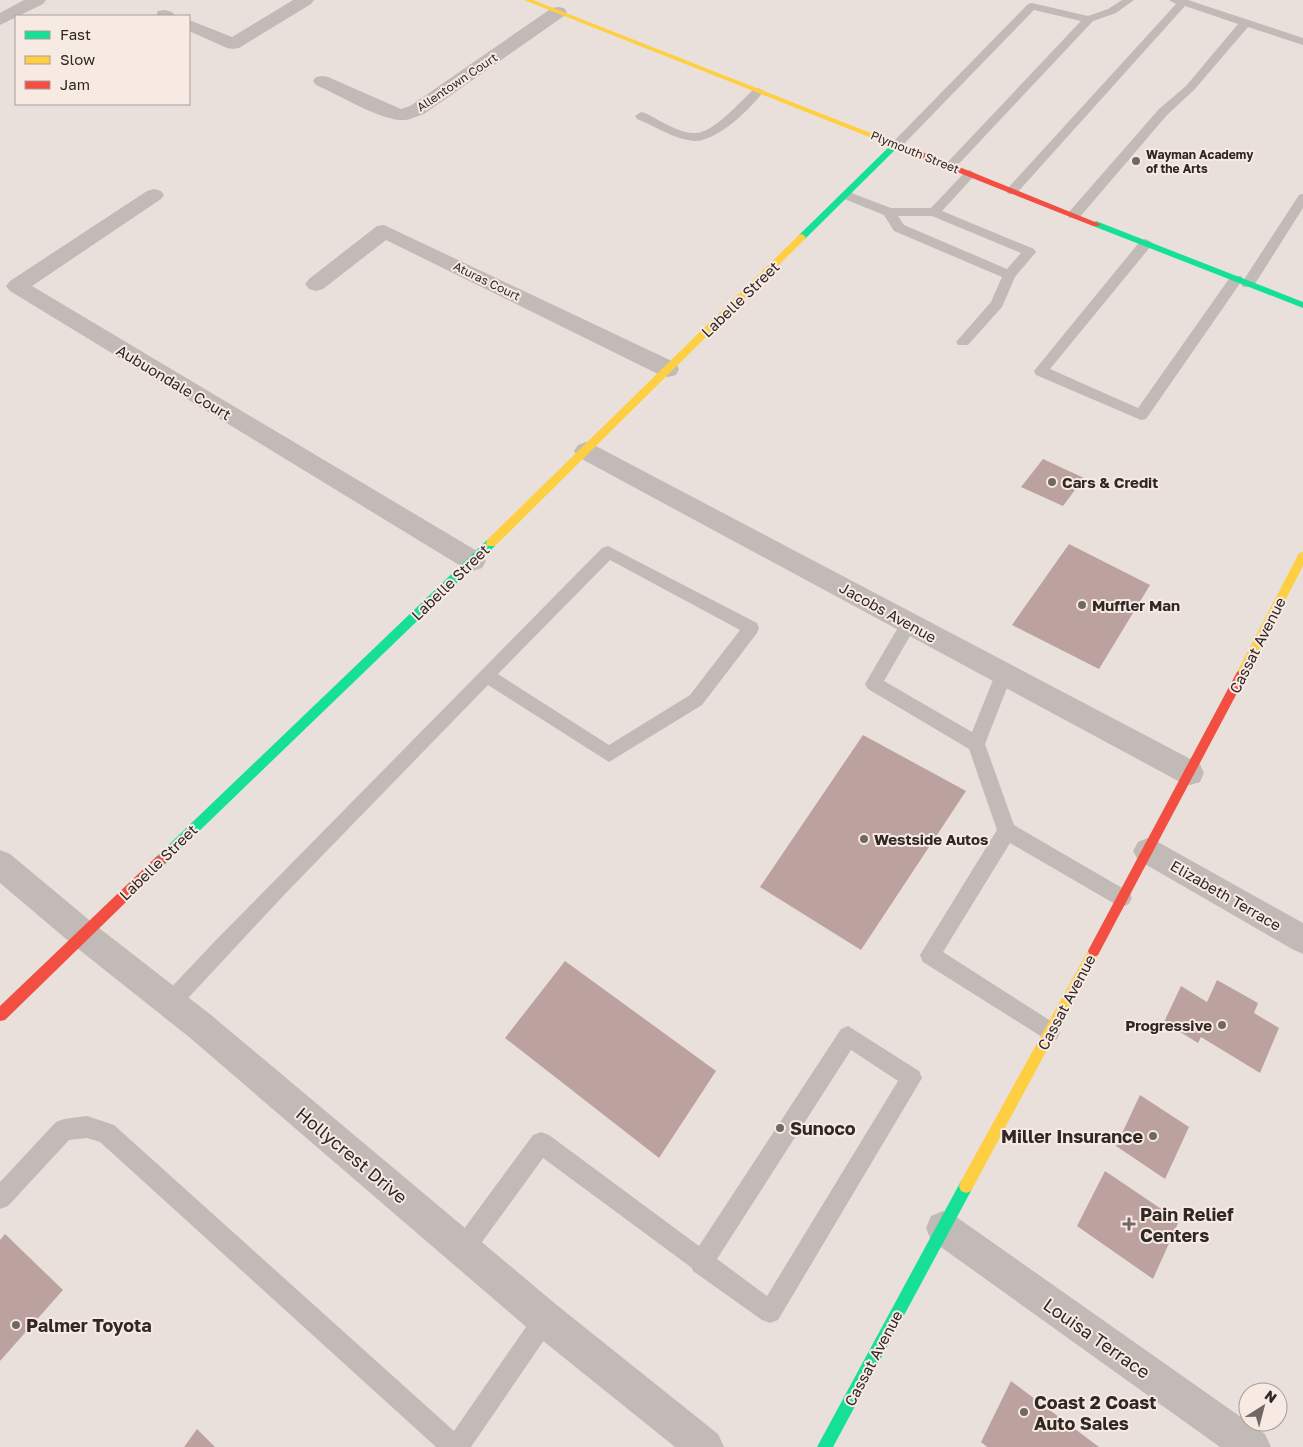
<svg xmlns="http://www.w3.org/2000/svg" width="1303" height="1447" viewBox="0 0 1303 1447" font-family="'Golos Text',sans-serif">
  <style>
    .building { fill: #bca29f }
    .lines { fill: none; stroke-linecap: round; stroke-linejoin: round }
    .lane { fill: #c2bab6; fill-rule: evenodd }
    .street { fill: #c2bab6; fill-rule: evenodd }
    .fast { fill: #16e098; fill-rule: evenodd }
    .slow { fill: #ffcf43; fill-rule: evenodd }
    .jam { fill: #f24e42; fill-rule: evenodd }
    .poi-dot { fill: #716865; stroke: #f7eae3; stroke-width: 2 }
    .labels { text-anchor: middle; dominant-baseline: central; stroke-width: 4; stroke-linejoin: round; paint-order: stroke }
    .far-street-label { font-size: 12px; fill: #312725; stroke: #f7eae3 }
    .far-poi-label { font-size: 12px; font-weight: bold; fill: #312725; stroke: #f7eae3; text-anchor: start }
    .street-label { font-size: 15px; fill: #312725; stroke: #f7eae3 }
    .poi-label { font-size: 15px; font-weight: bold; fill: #312725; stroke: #f7eae3; text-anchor: start }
    .near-poi-label { font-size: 18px; font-weight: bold; fill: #312725; stroke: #f7eae3; text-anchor: start }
    .near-street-label { font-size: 18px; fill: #312725; stroke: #f7eae3 }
  </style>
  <rect width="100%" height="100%" fill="#e9e0dc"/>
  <!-- building -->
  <g class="building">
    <path d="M 1043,459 L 1084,478 L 1063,506 L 1021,487 Z"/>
    <path d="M 1069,544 L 1150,585 L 1099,669 L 1012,625 Z"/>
    <path d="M 863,735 L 966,791 L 861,950 L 760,887 Z"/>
    <path d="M 565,961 L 716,1071 L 659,1158 L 505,1038 Z"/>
    <path d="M 1217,980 L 1258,1003 L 1254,1013 L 1279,1028 L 1260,1073 L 1201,1037 L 1198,1043 L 1164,1022 L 1181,986 L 1207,1002 Z"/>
    <path d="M 1140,1095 L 1189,1127 L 1165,1179 L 1116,1146 Z"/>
    <path d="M 1105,1171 L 1179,1221 L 1153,1279 L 1077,1226 Z"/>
    <path d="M 5,1234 L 63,1290 L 0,1361 L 0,1240 Z"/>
    <path d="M 1011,1381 L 1099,1447 L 987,1447 L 981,1442 Z"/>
    <path d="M 197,1429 L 215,1447 L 184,1447 Z"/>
  </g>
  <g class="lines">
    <!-- lane -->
    <g class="lane">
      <path d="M 1122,0 L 1134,0 L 1116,13 L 1093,21 L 954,169 L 950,170 L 944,166 L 1081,21 L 1034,10 L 900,148 L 892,148 L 890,145 L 1028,4 L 1032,3 L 1088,16 L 1108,9 Z"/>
      <path d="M 1169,0 L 1188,0 L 1303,38 L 1303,45 L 1248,27 L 1194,90 L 1167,115 L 1079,218 L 1069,218 L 1068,215 L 1069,212 L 1159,109 L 1186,86 L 1238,24 L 1185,6 L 1016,194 L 1008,194 L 1006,191 L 1008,188 L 1176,4 Z"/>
      <path d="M 758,88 L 764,91 C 751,108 718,141 695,141 C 675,140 655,126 637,119 L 635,116 L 641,112 L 645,113 C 660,120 679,134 696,133 C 713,133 742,100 754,89 Z"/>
      <path d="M 970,170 L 976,174 L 942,211 L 1034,249 L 1036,252 L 1015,277 L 1002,307 L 968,345 L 958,345 L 956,342 L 991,302 L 1002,277 L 894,231 L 884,215 L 842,198 L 840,195 L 846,191 L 891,208 L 931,208 L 966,171 ZM 898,216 L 932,216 L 1021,253 L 1007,269 L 904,225 Z"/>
      <path d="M 1303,194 L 1303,208 L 1253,287 L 1243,287 L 1241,284 L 1243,281 L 1299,195 Z"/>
      <path d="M 1146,239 L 1153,243 L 1151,246 L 1050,369 L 1138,408 L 1231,276 L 1241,276 L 1243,279 L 1146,419 L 1141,420 L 1036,375 L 1034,371 L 1141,240 Z"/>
      <path d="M 608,546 L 757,623 L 759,628 L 757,633 L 702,705 L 609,762 L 488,685 L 284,895 L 177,1010 L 170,1013 L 163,1010 L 160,1003 L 163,996 L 217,939 L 602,548 ZM 610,560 L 740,630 L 690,695 L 609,745 L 498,674 Z"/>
      <path d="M 909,617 L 915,619 L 917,624 L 884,681 L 972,732 L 997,670 L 1003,668 L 1009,670 L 1012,675 L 985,744 L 1014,825 L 1129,892 L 1132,898 L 1129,904 L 1122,907 L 1115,904 L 1010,843 L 943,952 L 1057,1025 L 1060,1032 L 1057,1039 L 1050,1042 L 923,962 L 920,955 L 997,830 L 969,749 L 868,689 L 865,684 L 903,619 Z"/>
      <path d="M 848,1026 L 919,1071 L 922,1078 L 778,1320 L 770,1323 L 762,1320 L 693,1271 L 692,1268 L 543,1158 L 471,1257 L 463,1260 L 455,1257 L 452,1249 L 455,1241 L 533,1135 L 541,1132 L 549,1135 L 699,1246 L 841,1029 ZM 851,1050 L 898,1081 L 767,1296 L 717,1259 Z"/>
      <path d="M 87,1116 L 114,1125 L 454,1431 L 537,1311 L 545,1308 L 553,1311 L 556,1319 L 553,1327 L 471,1447 L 436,1447 L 100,1142 L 87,1138 L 69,1140 L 8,1206 L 0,1209 L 0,1182 L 56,1122 L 64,1119 Z"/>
    </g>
    <!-- street -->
    <g class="street">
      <path d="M 24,0 L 46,0 L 43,4 L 0,25 L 0,13 Z"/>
      <path d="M 293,0 L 314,0 L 311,4 L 239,48 L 233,49 L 227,48 L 189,31 L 189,20 L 232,37 Z"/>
      <path d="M 558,7 L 564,8 L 567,12 L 564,16 L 424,114 C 417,116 408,121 401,120 C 380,120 337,94 316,85 L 313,81 L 316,77 L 322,76 L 328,77 L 401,109 L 410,106 L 552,8 Z"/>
      <path d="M 164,10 L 172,12 L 175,16 L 156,16 L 158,11 Z"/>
      <path d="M 154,189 L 161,191 L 164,195 L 161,199 L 32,286 L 482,554 L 486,561 L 482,568 L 473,571 L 464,568 L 10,291 L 6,286 L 10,281 L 147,191 Z"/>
      <path d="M 384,225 L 676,363 L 679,369 L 676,375 L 668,377 L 660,375 L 386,240 L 323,289 L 316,291 L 309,289 L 305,284 L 309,279 L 377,226 Z"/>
      <path d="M 586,442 L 594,445 L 1200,764 L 1204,773 L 1200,782 L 1190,785 L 1180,782 L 578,457 L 574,451 L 578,445 Z"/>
      <path d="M 1148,838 L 1158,842 L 1303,923 L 1303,954 L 1292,949 L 1138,860 L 1133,851 L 1138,842 Z"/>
      <path d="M 0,850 L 10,854 L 94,924 L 211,1015 L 558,1306 L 718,1434 L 724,1447 L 675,1447 L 532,1332 L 189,1037 L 72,944 L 0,883 Z"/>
      <path d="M 943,1211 L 955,1216 L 1265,1434 L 1271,1447 L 1220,1447 L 931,1240 L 926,1228 L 931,1216 Z"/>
    </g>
    <!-- fast -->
    <g class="fast">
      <path d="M 893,143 L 900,145 L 805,239 L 799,239 L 799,235 Z"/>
      <path d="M 1096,221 L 1303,302 L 1303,308 L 1093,226 L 1092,224 Z"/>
      <path d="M 491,539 L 495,540 L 496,543 L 495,546 L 164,865 L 160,867 L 156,865 L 154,861 L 156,857 L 487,540 Z"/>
      <path d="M 966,1179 L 971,1181 L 973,1186 L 971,1191 L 833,1447 L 817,1447 L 961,1181 Z"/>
    </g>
    <!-- slow -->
    <g class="slow">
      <path d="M 524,0 L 533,0 L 886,139 L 879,141 Z"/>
      <path d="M 802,234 L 806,237 L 805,239 L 495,546 L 487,546 L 486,543 L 487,540 L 799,235 Z"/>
      <path d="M 1303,552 L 1303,566 L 1245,678 L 1237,678 L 1236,675 L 1237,672 L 1299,553 Z"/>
      <path d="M 1094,945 L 1098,947 L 1100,951 L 1098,955 L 971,1191 L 966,1193 L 961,1191 L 959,1186 L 961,1181 L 1090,947 Z"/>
    </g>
    <!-- jam -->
    <g class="jam">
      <path d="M 879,137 L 885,137 L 1100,224 L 1099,226 L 1093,226 L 879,141 Z"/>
      <path d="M 1241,670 L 1245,672 L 1246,675 L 1245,678 L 1098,955 L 1094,957 L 1090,955 L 1088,951 L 1090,947 L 1237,672 Z"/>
      <path d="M 160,855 L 164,857 L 166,861 L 164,865 L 5,1020 L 0,1021 L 0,1006 L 156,857 Z"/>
    </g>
  </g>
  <!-- markers -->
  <g class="poi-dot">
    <circle cx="1136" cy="161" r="5"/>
    <circle cx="1052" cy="482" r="5"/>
    <circle cx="1082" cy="605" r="5"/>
    <circle cx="864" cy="839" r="5"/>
    <circle cx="1222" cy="1025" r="5"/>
    <circle cx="780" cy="1128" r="5"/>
    <circle cx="1153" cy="1136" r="5"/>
    <path d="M1126.5 1216.5h5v5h5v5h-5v5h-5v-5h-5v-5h5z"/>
    <circle cx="16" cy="1325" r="5"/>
    <circle cx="1024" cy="1412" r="5"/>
  </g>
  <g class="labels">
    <!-- far-street labels -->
    <g class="far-street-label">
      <text transform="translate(457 82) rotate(-34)">Allentown Court</text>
      <text transform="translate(915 152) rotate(22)">Plymouth Street</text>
      <text transform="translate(487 281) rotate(26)">Aturas Court</text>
    </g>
    <!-- far-poi labels -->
    <g class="far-poi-label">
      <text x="1146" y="154">Wayman Academy<tspan x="1146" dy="14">of the Arts</tspan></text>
    </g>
    <!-- street labels -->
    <g class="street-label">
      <text transform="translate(740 299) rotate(-44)">Labelle Street</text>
      <text transform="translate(174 382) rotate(31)">Aubuondale Court</text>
      <text transform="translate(450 582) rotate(-44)">Labelle Street</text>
      <text transform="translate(888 612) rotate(29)">Jacobs Avenue</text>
      <text transform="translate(1257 645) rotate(-63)">Cassat Avenue</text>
      <text transform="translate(158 862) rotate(-44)">Labelle Street</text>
      <text transform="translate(1226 895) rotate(30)">Elizabeth Terrace</text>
      <text transform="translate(1066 1002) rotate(-62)">Cassat Avenue</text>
      <text transform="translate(873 1358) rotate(-62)">Cassat Avenue</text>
    </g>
    <!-- poi labels -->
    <g class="poi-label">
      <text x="1062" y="482">Cars &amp; Credit</text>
      <text x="1092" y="605">Muffler Man</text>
      <text x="874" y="839">Westside Autos</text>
      <text x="1212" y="1025" text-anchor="end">Progressive</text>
    </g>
    <!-- near-poi labels -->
    <g class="near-poi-label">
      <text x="790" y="1128">Sunoco</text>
      <text x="1143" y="1136" text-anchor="end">Miller Insurance</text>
      <text x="1140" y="1214">Pain Relief<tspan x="1140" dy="21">Centers</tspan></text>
      <text x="26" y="1325">Palmer Toyota</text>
      <text x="1034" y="1402">Coast 2 Coast<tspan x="1034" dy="21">Auto Sales</tspan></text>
    </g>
    <!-- near-street labels -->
    <g class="near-street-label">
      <text transform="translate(352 1155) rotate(40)">Hollycrest Drive</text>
      <text transform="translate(1097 1338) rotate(35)">Louisa Terrace</text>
    </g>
  </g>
  <!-- legend -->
  <rect x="15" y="15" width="175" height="90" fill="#f7eae3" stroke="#a89c97"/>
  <rect x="25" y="31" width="25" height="8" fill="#16e098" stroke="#a89c97"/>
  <text x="60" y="40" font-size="15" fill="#312725">Fast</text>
  <rect x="25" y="56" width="25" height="8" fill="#ffcf43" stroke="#a89c97"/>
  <text x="60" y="65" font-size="15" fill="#312725">Slow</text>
  <rect x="25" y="81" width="25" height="8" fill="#f24e42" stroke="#a89c97"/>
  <text x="60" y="90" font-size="15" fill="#312725">Jam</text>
  <!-- north arrow -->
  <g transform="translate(1263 1407) rotate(36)"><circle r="24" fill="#f7eae3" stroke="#a89c97"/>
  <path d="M0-4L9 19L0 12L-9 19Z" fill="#716865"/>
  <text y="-8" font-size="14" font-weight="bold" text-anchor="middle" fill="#312725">N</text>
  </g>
</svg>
